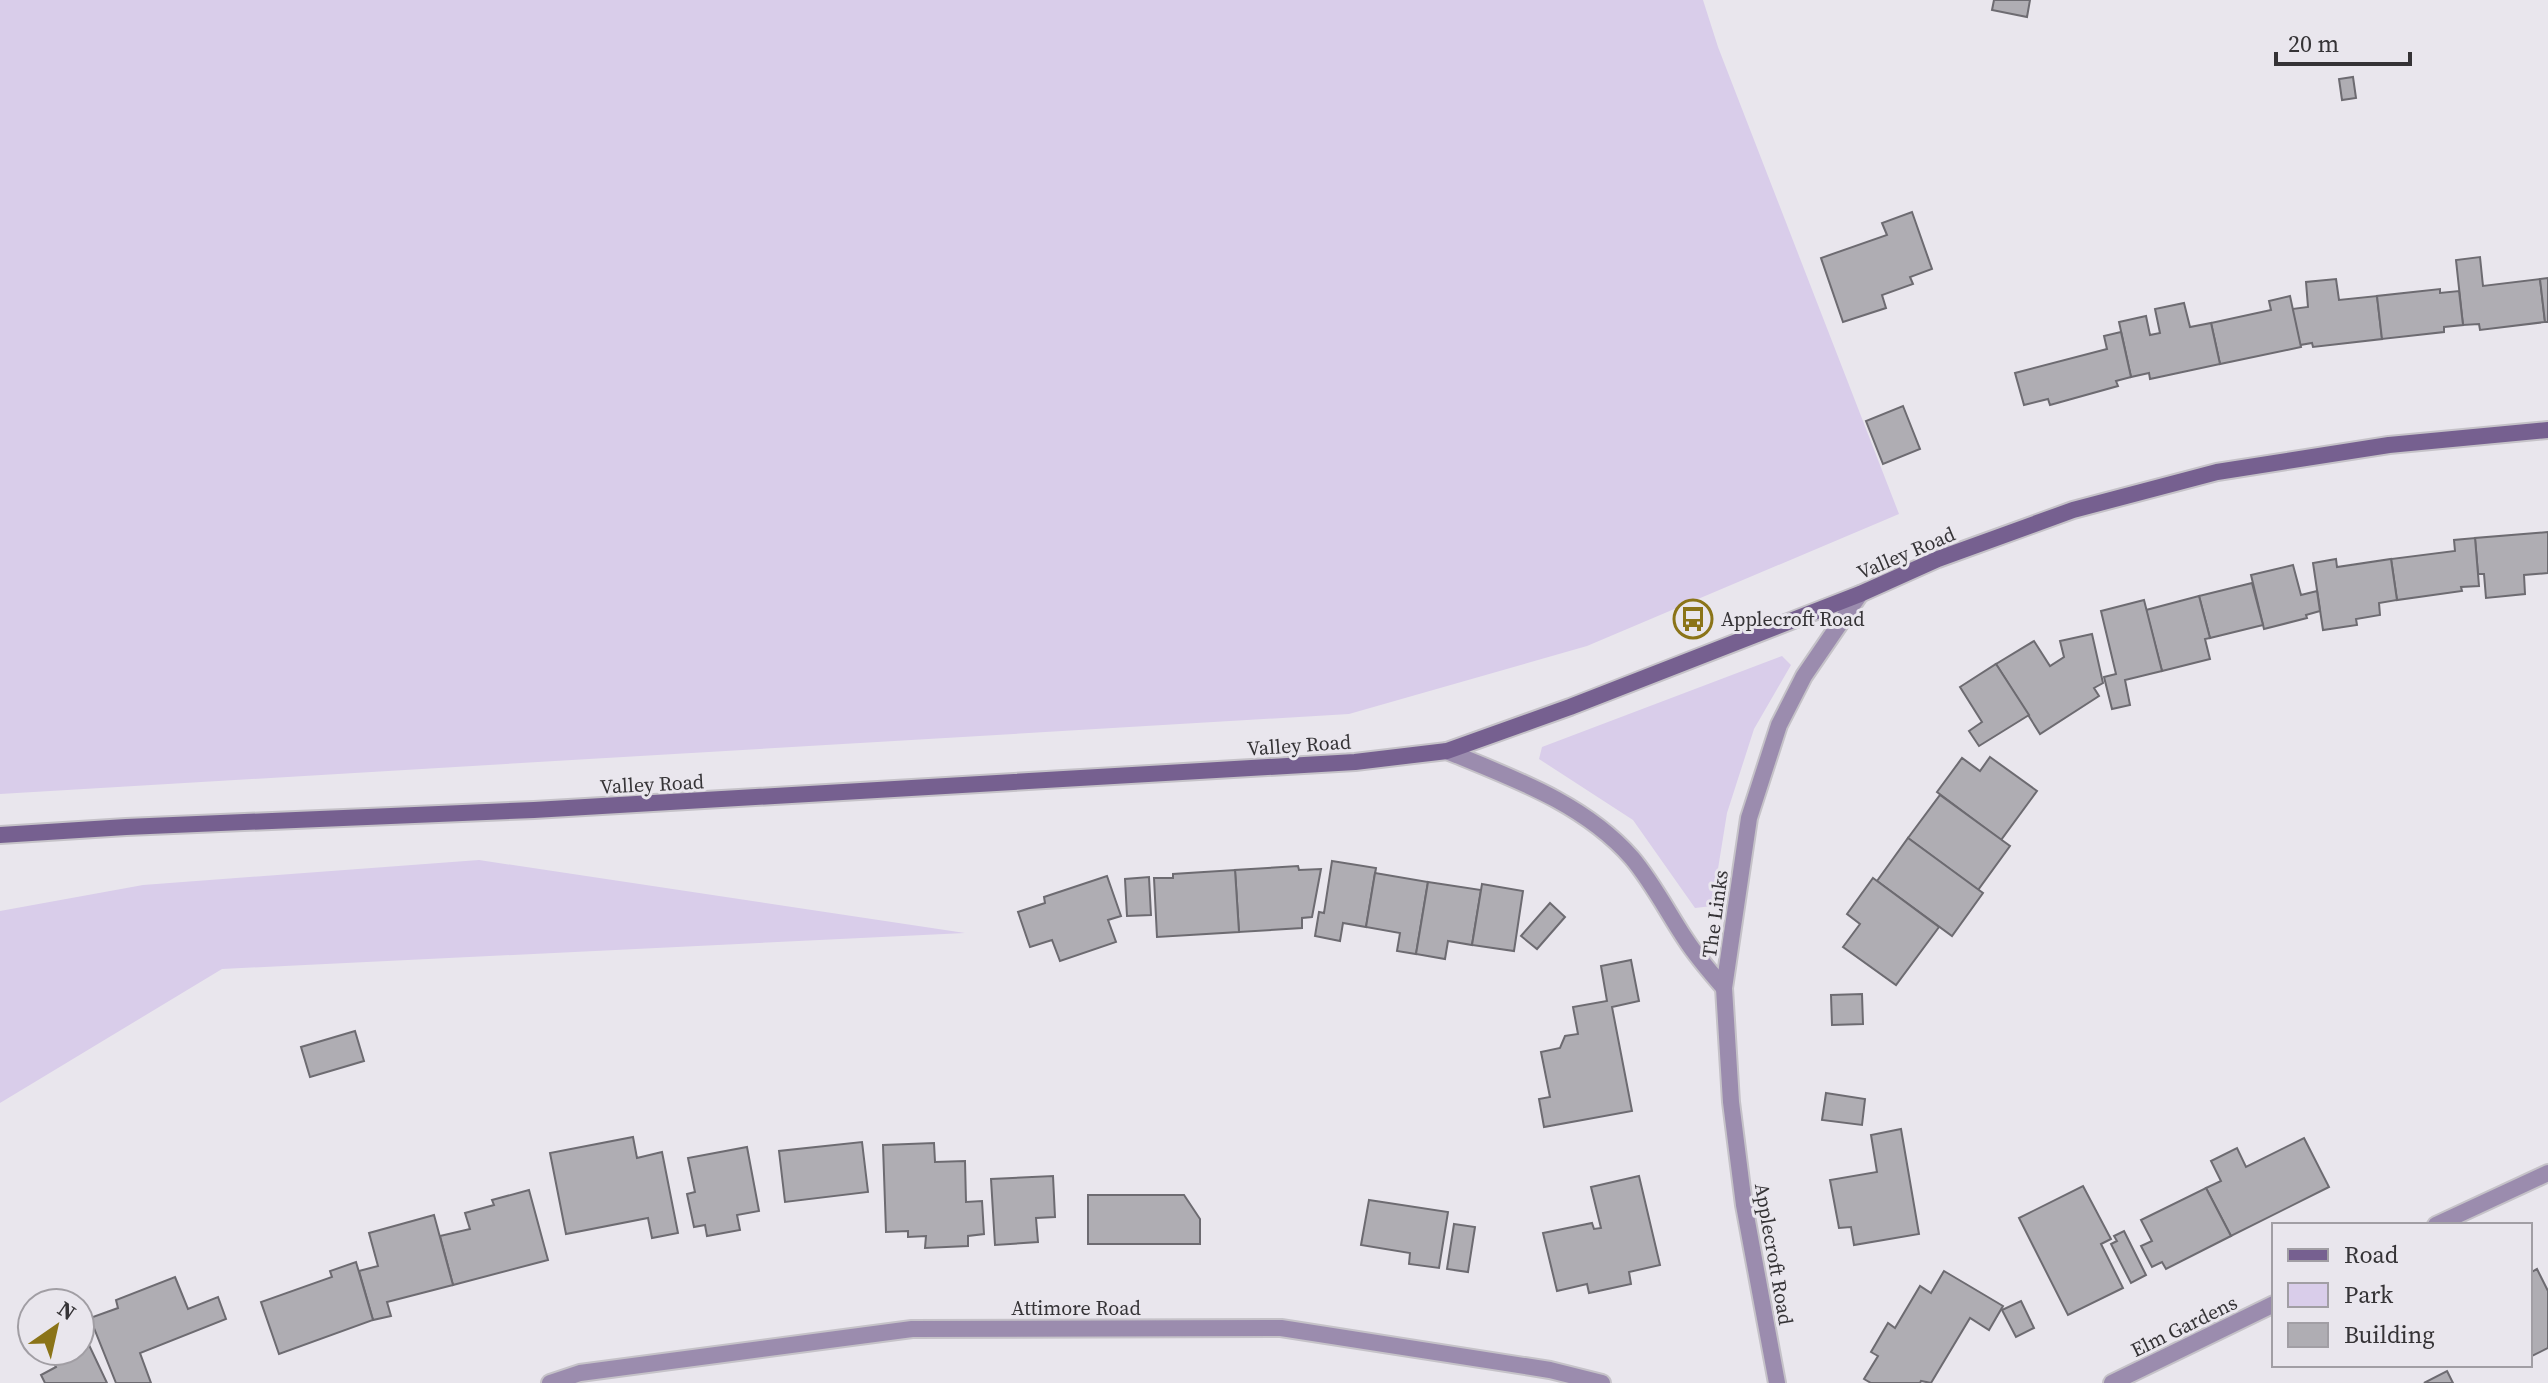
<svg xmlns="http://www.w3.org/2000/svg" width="2548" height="1383" viewBox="0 0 2548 1383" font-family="'Source Serif 4',serif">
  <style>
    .green { fill: #d9cdea }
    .building { fill: #afadb3; stroke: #6d6b71; stroke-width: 2 }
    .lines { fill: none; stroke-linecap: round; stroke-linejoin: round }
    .minor-casing { stroke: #c5c2c8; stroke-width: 20 }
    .tertiary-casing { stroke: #c5c2c8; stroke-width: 20 }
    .secondary-casing { stroke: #c5c2c8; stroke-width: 20 }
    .minor { stroke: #9b8cae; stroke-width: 16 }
    .tertiary { stroke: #9b8cae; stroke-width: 16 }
    .secondary { stroke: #766090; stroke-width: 16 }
    .labels { text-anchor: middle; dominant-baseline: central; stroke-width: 6; stroke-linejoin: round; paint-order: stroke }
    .street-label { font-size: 20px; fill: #353336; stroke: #e9e6ed }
    .poi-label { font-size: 20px; fill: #353336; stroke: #e9e6ed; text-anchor: start }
  </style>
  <rect width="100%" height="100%" fill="#e9e6ed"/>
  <!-- green -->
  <g class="green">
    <path d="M 0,0 L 1703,0 L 1718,47 L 1899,514 L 1587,646 L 1349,714 L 0,794 Z"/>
    <path d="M 1782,656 L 1791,665 L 1754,729 L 1727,813 L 1712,906 L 1695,908 L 1633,820 L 1539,759 L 1542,747 Z"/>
    <path d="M 479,860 L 965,933 L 222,969 L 0,1103 L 0,911 L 143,885 Z"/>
  </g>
  <!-- building -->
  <g class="building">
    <path d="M 1994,0 L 2030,0 L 2027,17 L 1992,10 Z"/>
    <path d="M 2353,77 L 2356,98 L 2342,100 L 2339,79 Z"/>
    <path d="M 1912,212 L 1932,269 L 1910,277 L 1913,284 L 1882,295 L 1886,308 L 1843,322 L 1821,258 L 1887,235 L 1882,223 Z"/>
    <path d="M 2480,257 L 2483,286 L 2540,279 L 2545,322 L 2480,330 L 2479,324 L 2463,325 L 2456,260 Z"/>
    <path d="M 2548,278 L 2548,322 L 2545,322 L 2540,279 Z"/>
    <path d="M 2336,279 L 2339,300 L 2377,296 L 2382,339 L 2313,347 L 2312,343 L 2300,345 L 2292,309 L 2308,307 L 2306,282 Z"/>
    <path d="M 2440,289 L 2440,293 L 2459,291 L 2463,325 L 2444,327 L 2444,332 L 2382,339 L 2377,296 Z"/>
    <path d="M 2290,296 L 2301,347 L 2220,364 L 2211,323 L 2271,310 L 2269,301 Z"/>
    <path d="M 2184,303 L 2190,327 L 2211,323 L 2220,364 L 2150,379 L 2149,373 L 2131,377 L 2119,322 L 2146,316 L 2150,335 L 2160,333 L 2155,309 Z"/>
    <path d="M 2121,332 L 2131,377 L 2116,381 L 2118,386 L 2050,405 L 2048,399 L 2024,405 L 2015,373 L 2107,349 L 2104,336 Z"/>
    <path d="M 1903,406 L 1920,449 L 1883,464 L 1866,421 Z"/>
    <path d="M 2548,532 L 2548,573 L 2524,575 L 2525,594 L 2486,598 L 2484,574 L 2478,574 L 2475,538 Z"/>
    <path d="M 2475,538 L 2479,586 L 2461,587 L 2462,591 L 2397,600 L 2391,559 L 2455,551 L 2454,540 Z"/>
    <path d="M 2336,559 L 2337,567 L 2391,559 L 2397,600 L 2379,603 L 2380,615 L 2356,619 L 2357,625 L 2323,630 L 2313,563 Z"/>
    <path d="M 2293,565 L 2301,595 L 2317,591 L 2320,611 L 2306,615 L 2307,618 L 2264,629 L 2251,575 Z"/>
    <path d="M 2252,583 L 2263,625 L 2210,638 L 2199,596 Z"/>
    <path d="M 2199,596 L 2210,638 L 2205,639 L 2210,659 L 2162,671 L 2146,610 Z"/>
    <path d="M 2144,600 L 2162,671 L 2125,680 L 2130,705 L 2112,709 L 2104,677 L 2116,674 L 2101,611 Z"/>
    <path d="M 2092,634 L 2103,683 L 2094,688 L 2099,696 L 2040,734 L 1996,664 L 2034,641 L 2050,666 L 2064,657 L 2060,641 Z"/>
    <path d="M 1996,664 L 2029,715 L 1979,746 L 1969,731 L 1982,722 L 1960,687 Z"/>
    <path d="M 1990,757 L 2037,791 L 2001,840 L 1937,792 L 1962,758 L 1980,771 Z"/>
    <path d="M 1940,795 L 2010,846 L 1978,890 L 1908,838 Z"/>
    <path d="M 1908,838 L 1983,893 L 1952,936 L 1877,881 Z"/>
    <path d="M 1332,861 L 1376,868 L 1366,927 L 1343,923 L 1340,941 L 1315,936 L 1319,912 L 1324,913 Z"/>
    <path d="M 1298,866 L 1299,870 L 1321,869 L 1312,917 L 1302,918 L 1302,928 L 1239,932 L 1235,870 Z"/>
    <path d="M 1235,870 L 1239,932 L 1157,937 L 1154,878 L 1173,878 L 1173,874 Z"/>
    <path d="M 1375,873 L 1428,882 L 1416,954 L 1397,951 L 1400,933 L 1366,927 Z"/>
    <path d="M 1107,876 L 1121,916 L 1108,920 L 1116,942 L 1060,961 L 1052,940 L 1030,947 L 1018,912 L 1045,903 L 1044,897 Z"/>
    <path d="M 1149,877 L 1151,915 L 1127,916 L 1125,879 Z"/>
    <path d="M 1873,878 L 1939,927 L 1896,985 L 1843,947 L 1860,924 L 1847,914 Z"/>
    <path d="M 1428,882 L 1481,890 L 1472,945 L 1448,941 L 1445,959 L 1416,954 Z"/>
    <path d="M 1482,884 L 1523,891 L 1514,951 L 1472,945 Z"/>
    <path d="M 1550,903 L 1565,917 L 1537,949 L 1521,936 Z"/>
    <path d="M 1631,960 L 1639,1001 L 1612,1007 L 1632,1111 L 1544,1127 L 1539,1099 L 1550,1097 L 1541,1052 L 1560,1048 L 1565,1036 L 1578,1034 L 1573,1007 L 1607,1001 L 1601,966 Z"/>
    <path d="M 1862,994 L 1863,1024 L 1832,1025 L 1831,995 Z"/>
    <path d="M 355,1031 L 364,1061 L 310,1077 L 301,1047 Z"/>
    <path d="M 1826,1093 L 1865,1099 L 1862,1125 L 1822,1120 Z"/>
    <path d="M 1901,1129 L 1919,1234 L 1854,1245 L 1851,1227 L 1839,1228 L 1830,1180 L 1877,1172 L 1871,1135 Z"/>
    <path d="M 633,1137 L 637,1158 L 662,1152 L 678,1233 L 652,1238 L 648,1218 L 566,1234 L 550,1153 Z"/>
    <path d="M 2304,1138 L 2329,1187 L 2231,1236 L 2206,1188 L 2221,1181 L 2211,1161 L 2237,1148 L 2246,1167 Z"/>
    <path d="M 862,1142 L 868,1192 L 785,1202 L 779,1151 Z"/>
    <path d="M 934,1143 L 935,1162 L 965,1161 L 966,1202 L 982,1201 L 984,1234 L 968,1236 L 968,1246 L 925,1248 L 926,1236 L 908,1237 L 908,1231 L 886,1232 L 883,1145 Z"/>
    <path d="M 747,1147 L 759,1211 L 737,1215 L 740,1230 L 707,1236 L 705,1225 L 694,1227 L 687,1194 L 695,1192 L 688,1158 Z"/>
    <path d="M 1053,1176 L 1055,1217 L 1036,1218 L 1038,1242 L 995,1245 L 991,1179 Z"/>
    <path d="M 1639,1176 L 1660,1265 L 1629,1272 L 1631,1284 L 1589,1293 L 1587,1284 L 1557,1291 L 1543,1233 L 1592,1223 L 1594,1229 L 1601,1228 L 1591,1187 Z"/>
    <path d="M 2083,1186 L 2111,1239 L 2101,1244 L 2123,1288 L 2068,1315 L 2019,1218 Z"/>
    <path d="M 2206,1188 L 2231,1236 L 2166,1269 L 2162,1262 L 2152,1267 L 2141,1246 L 2152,1241 L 2141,1220 Z"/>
    <path d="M 529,1190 L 548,1260 L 453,1285 L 440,1236 L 470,1229 L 465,1213 L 494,1205 L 492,1200 Z"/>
    <path d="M 1088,1195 L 1184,1195 L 1200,1219 L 1200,1244 L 1088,1244 Z"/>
    <path d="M 1369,1200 L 1448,1212 L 1439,1268 L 1409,1264 L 1410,1253 L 1361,1245 Z"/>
    <path d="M 434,1215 L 453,1285 L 387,1302 L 391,1316 L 373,1320 L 359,1271 L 378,1266 L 369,1233 Z"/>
    <path d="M 1454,1224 L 1475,1227 L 1468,1272 L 1447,1269 Z"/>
    <path d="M 2124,1231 L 2146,1275 L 2131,1283 L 2111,1244 L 2117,1241 L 2114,1236 Z"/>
    <path d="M 356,1262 L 373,1320 L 279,1354 L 261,1302 L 332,1277 L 330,1271 Z"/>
    <path d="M 2537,1269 L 2548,1291 L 2548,1348 L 2530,1357 L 2530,1273 Z"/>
    <path d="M 1944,1271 L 2003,1306 L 1989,1330 L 1970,1318 L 1931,1383 L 1921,1381 L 1920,1383 L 1871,1383 L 1864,1379 L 1878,1356 L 1871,1352 L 1888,1323 L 1895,1328 L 1920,1286 L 1931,1293 Z"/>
    <path d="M 175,1277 L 188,1309 L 218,1297 L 226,1319 L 140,1353 L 151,1383 L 116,1383 L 90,1318 L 118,1308 L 116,1300 Z"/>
    <path d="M 2021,1301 L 2034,1328 L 2016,1337 L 2002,1310 Z"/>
    <path d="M 80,1326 L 107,1383 L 45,1383 L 41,1375 L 56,1367 L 48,1351 L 80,1351 Z"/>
    <path d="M 2447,1371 L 2453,1383 L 2424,1383 Z"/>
  </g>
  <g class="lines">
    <defs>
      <g id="minor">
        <path d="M 2436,1225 L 2548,1173"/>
        <path d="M 550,1383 L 580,1373 L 912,1329 L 1281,1328 L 1550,1370 L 1602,1383"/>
        <path d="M 2112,1383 L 2274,1304"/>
      </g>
      <g id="tertiary">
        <path d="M 1447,751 C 1512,778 1584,803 1632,858 C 1653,883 1668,913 1686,940 C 1697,957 1711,973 1724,988"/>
        <path d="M 1777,1383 L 1744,1205 L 1731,1102 L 1724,988 L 1749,818 L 1779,725 L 1804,676 L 1860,594"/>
      </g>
      <path id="secondary" d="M 0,835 L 126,827 L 534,810 L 1355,762 L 1447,751 L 1570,707 L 1860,594 L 1938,559 L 2073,510 L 2217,472 L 2389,445 L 2548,430"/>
    </defs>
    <!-- minor casing -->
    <use href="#minor" class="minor-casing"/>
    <!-- tertiary casing -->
    <use href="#tertiary" class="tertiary-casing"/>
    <!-- secondary casing -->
    <use href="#secondary" class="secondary-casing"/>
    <!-- minor -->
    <use href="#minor" class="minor"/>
    <!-- tertiary -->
    <use href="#tertiary" class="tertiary"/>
    <!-- secondary -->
    <use href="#secondary" class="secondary"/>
  </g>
  <!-- icons -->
  <defs>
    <symbol id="bus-ring" viewBox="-11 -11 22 22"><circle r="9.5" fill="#e9e6ed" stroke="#8b7418" stroke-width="1.5"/><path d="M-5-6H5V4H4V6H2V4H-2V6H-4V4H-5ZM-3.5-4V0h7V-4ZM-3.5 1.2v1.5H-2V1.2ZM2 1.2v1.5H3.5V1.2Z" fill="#8b7418"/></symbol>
  </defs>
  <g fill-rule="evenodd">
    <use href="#bus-ring" x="1671" y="597" width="44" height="44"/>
  </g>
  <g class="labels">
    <!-- street labels -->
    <g class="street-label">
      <text transform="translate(1906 553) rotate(-23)">Valley Road</text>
      <text transform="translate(1299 745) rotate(-4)">Valley Road</text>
      <text transform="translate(652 784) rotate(-3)">Valley Road</text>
      <text transform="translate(1715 914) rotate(-82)">The Links</text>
      <text transform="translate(1774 1254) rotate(80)">Applecroft Road</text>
      <text x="1076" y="1308">Attimore Road</text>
      <text transform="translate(2184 1326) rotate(-26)">Elm Gardens</text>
    </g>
    <!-- poi labels -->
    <g class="poi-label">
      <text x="1721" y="619">Applecroft Road</text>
    </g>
  </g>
  <!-- legend -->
  <rect x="2272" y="1223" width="260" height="144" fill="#e9e6ed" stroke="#a19ea4" stroke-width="2"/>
  <rect x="2288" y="1249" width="40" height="12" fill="#766090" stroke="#a19ea4" stroke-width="2"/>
  <text x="2344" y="1263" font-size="24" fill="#353336">Road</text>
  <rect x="2288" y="1283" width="40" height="24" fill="#d9cdea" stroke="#a19ea4" stroke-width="2"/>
  <text x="2344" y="1303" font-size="24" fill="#353336">Park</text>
  <rect x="2288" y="1323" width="40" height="24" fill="#afadb3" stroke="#a19ea4" stroke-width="2"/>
  <text x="2344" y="1343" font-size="24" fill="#353336">Building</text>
  <!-- north arrow -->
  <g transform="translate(56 1327) rotate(34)"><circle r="38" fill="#e9e6ed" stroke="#a19ea4" stroke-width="2"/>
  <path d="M0-6L14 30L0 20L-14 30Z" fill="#8b7418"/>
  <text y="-12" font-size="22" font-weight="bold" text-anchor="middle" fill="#353336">N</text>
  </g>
  <!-- scale -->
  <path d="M2276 52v12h134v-12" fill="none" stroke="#353336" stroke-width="4"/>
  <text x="2288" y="52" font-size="24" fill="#353336" stroke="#e9e6ed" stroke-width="6" paint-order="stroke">20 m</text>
</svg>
